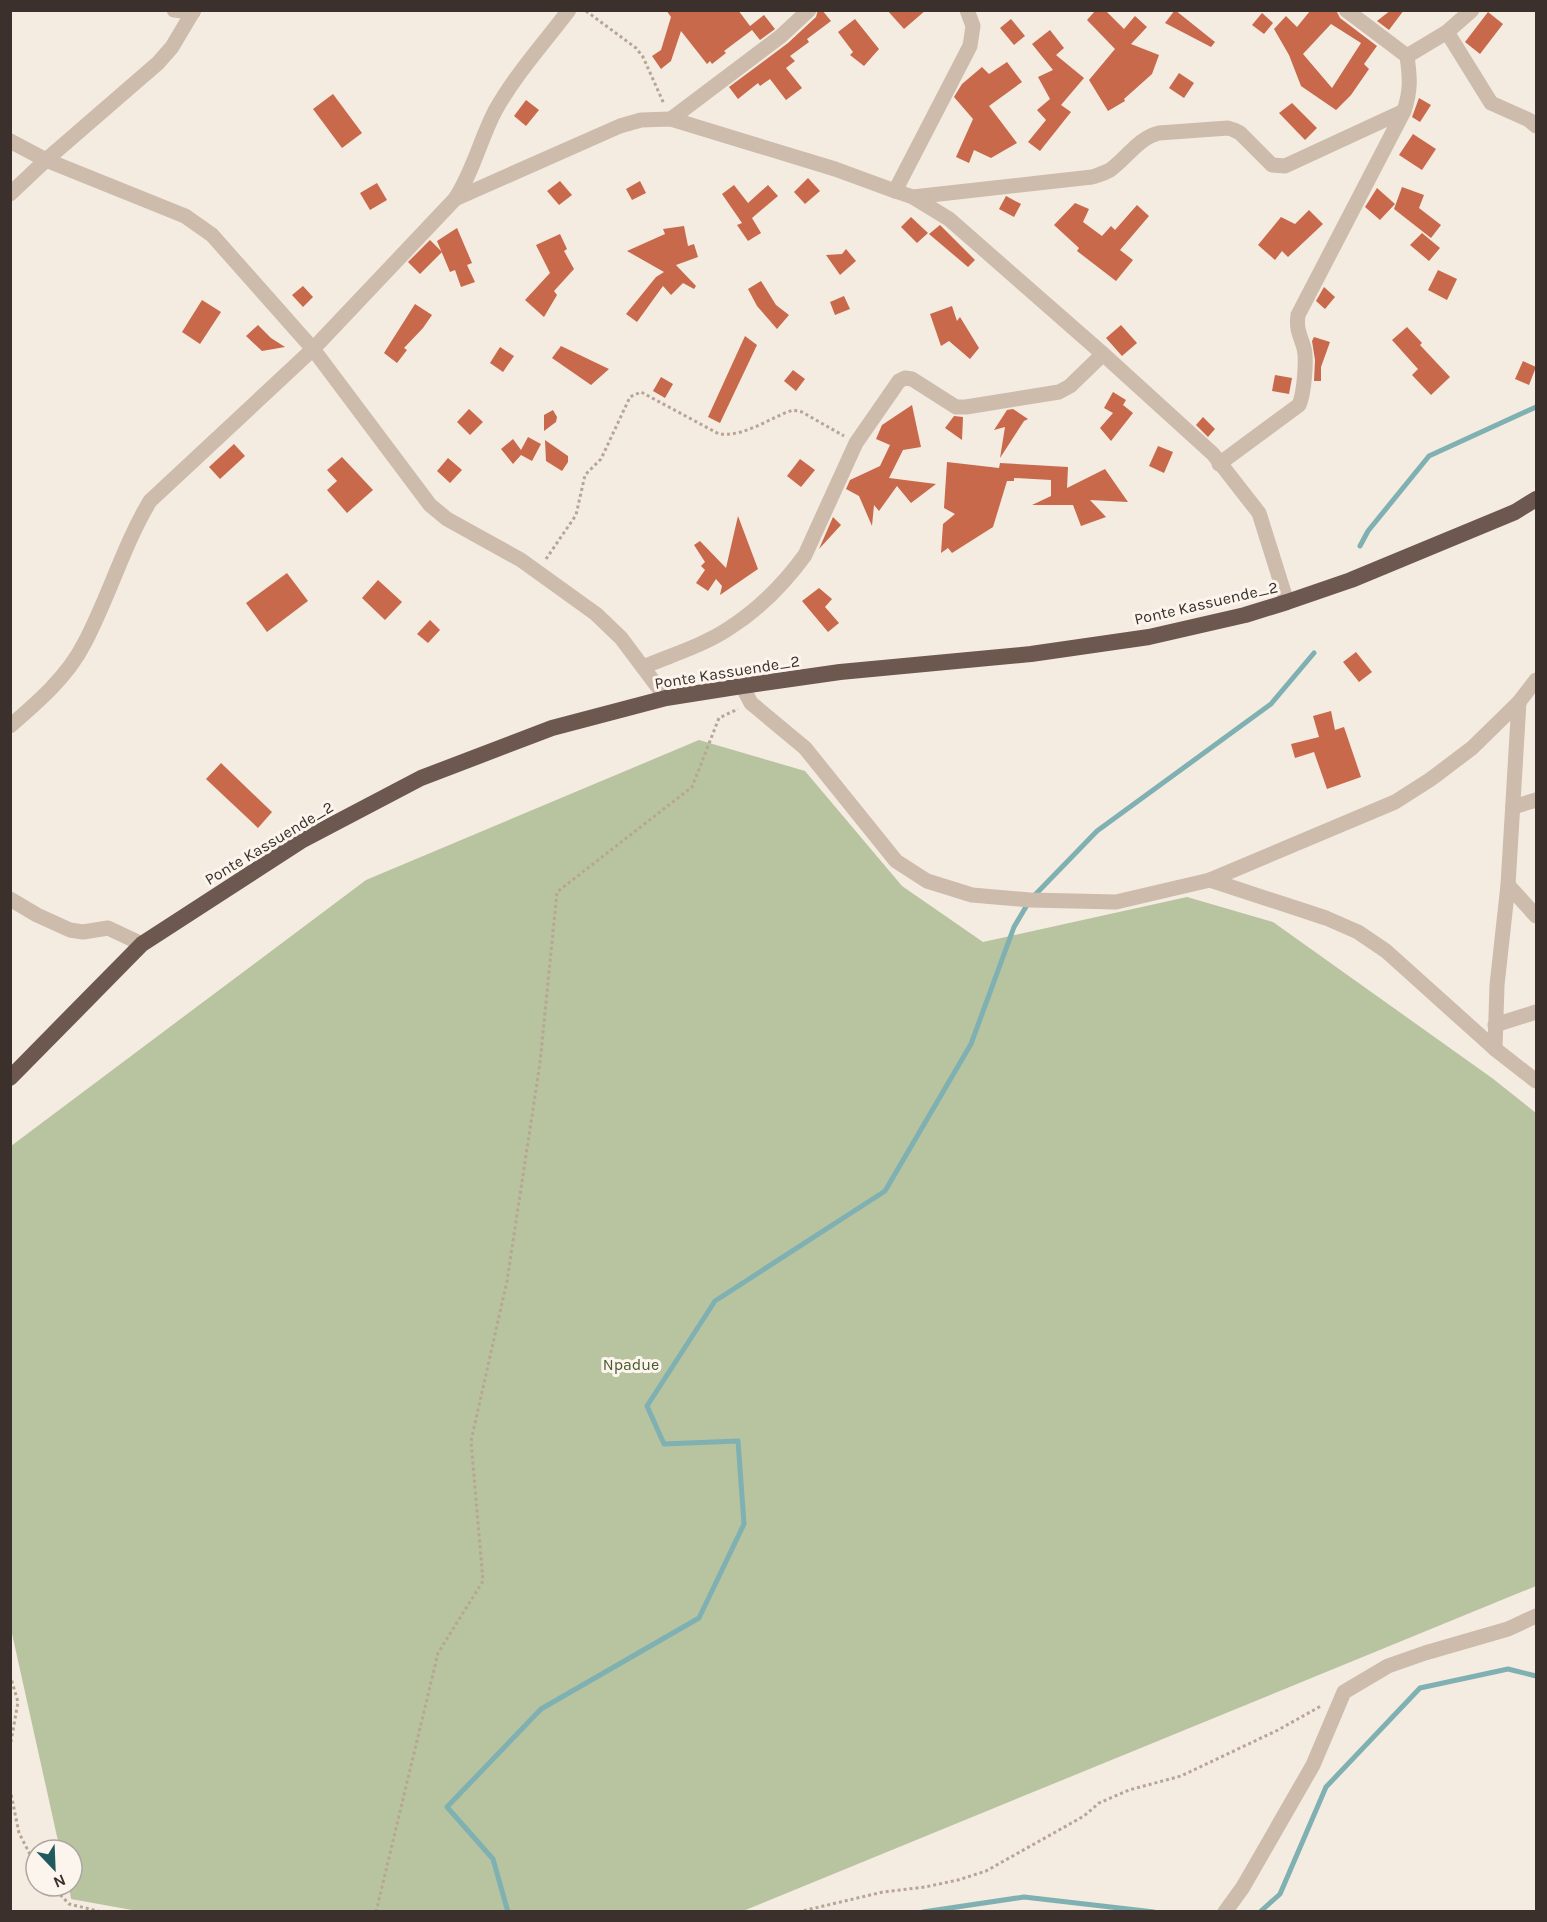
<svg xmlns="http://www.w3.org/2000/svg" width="1547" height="1922" viewBox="0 0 1547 1922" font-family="Karla,sans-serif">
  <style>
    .green { fill: #b8c4a0 }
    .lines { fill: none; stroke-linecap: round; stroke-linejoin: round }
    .stream { stroke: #7fb0b2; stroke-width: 5 }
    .building { fill: #c8694b; fill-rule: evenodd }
    .path { stroke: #b9a596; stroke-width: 3; stroke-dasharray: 3 3; stroke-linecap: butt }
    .minor { stroke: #cdbbac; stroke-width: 15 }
    .tertiary { stroke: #cdbbac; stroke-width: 15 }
    .trunk { stroke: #6c584f; stroke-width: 16 }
    .labels { text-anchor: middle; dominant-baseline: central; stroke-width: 6; stroke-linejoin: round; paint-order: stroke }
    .street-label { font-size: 16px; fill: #3b302b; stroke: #fbf5ee }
    .park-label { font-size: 16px; fill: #4a5a2e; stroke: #fbf5ee }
  </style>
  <rect width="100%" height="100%" fill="#f4ebe1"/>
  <!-- green -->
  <path class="green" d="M 699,740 L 805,771 L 902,886 L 983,942 L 1187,897 L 1273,922 L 1492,1078 L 1536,1113 L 1536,1586 L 743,1911 L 143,1912 L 71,1899 L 69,1886 L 72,1886 L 72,1850 L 60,1850 L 11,1629 L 11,1146 L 366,880 Z"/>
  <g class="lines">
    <!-- stream -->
    <g class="stream">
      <path d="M 1360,546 L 1368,531 L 1429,456 L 1536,407"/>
      <path d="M 508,1912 L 493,1859 L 447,1807 L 541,1709 L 699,1618 L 744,1524 L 738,1441 L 664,1444 L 647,1406 L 715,1301 L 885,1191 L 971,1044 L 1014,927 L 1030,900 L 1097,831 L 1271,704 L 1314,653"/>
      <path d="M 923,1912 L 1024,1897 L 1154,1912"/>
      <path d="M 1260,1912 L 1280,1894 L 1326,1787 L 1420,1688 L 1508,1669 L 1536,1676"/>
    </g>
  </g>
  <!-- building -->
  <g class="building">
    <path d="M 666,10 L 738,10 L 750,26 L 764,15 L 775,29 L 760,40 L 752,30 L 724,51 L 726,53 L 712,64 L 710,61 L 707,64 L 681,31 L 671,61 L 661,69 L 652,56 L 661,50 L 671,17 Z"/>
    <path d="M 818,10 L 822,10 L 831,21 L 807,39 L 809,42 L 790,56 L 795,61 L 786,68 L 802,88 L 786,100 L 770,79 L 760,86 L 758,83 L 738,99 L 729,87 L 788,43 L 816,17 Z"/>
    <path d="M 887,10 L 926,10 L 904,29 Z"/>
    <path d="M 1096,10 L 1105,10 L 1124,29 L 1135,16 L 1147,27 L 1131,44 L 1159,55 L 1152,74 L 1124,99 L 1125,101 L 1108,111 L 1089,80 L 1115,49 L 1087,20 Z"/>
    <path d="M 1175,10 L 1215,42 L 1211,47 L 1165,23 Z"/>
    <path d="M 1309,10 L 1336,10 L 1340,18 L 1377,46 L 1364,64 L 1369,69 L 1351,95 L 1336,110 L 1301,86 L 1289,55 L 1274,29 L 1286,16 L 1297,27 L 1310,11 ZM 1331,24 L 1361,43 L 1332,88 L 1303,54 Z"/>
    <path d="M 1391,10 L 1404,10 L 1389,30 L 1377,21 Z"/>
    <path d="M 1488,12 L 1503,24 L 1480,54 L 1465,42 Z"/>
    <path d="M 1262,13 L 1273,23 L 1264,34 L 1252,25 Z"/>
    <path d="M 855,19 L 879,49 L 864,66 L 850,55 L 853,52 L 838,32 Z"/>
    <path d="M 1011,19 L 1025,36 L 1014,45 L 1000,28 Z"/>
    <path d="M 1050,30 L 1064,48 L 1056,55 L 1084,78 L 1061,105 L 1071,112 L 1040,151 L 1028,142 L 1046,120 L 1037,110 L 1050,99 L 1038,77 L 1053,70 L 1032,44 Z"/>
    <path d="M 1007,62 L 1022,82 L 989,106 L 1017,143 L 991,158 L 974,150 L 969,163 L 956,157 L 973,119 L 954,97 L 962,84 L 982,67 L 989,74 Z"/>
    <path d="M 1179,73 L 1194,83 L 1184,98 L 1169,88 Z"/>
    <path d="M 333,94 L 362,133 L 342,148 L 313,109 Z"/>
    <path d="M 1419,98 L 1431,105 L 1420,122 L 1412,117 Z"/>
    <path d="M 526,100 L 539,110 L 526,126 L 514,116 Z"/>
    <path d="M 1292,103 L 1317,128 L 1305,140 L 1279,113 Z"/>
    <path d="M 1413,134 L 1436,149 L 1422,170 L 1399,155 Z"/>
    <path d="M 808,178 L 820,191 L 805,204 L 794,192 Z"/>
    <path d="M 560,181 L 572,195 L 559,205 L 547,191 Z"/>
    <path d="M 640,181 L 646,193 L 632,200 L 626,189 Z"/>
    <path d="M 377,183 L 387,200 L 370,210 L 360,193 Z"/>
    <path d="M 734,185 L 748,203 L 768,185 L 778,196 L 752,218 L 761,233 L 748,241 L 737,225 L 742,223 L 722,194 Z"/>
    <path d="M 1402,187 L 1424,195 L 1419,208 L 1441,225 L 1431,238 L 1394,209 Z"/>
    <path d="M 1377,188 L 1395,204 L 1380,220 L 1365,207 Z"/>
    <path d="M 1006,196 L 1021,204 L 1014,217 L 999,209 Z"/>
    <path d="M 1075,203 L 1089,209 L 1083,222 L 1102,236 L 1111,226 L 1115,230 L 1137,205 L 1149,216 L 1120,250 L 1133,260 L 1116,281 L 1077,251 L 1079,248 L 1054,225 Z"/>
    <path d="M 1309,210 L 1323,224 L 1288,257 L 1282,251 L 1275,260 L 1258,245 L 1281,217 L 1295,224 Z"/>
    <path d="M 911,217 L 928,233 L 917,243 L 901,227 Z"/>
    <path d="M 940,225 L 975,260 L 968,267 L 929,234 Z"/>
    <path d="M 684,226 L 688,246 L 694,244 L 698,257 L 676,265 L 696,286 L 694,289 L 683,283 L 671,295 L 663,286 L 637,322 L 626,314 L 656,277 L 664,272 L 627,251 L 665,234 L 663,229 Z"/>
    <path d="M 457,228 L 472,263 L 467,265 L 475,282 L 461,287 L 455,270 L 450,272 L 437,241 Z"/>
    <path d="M 1422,233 L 1440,248 L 1429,261 L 1410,245 Z"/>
    <path d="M 560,234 L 567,249 L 564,251 L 574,269 L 554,291 L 557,295 L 544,317 L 525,300 L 550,273 L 536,245 Z"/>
    <path d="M 430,240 L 442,252 L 420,274 L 408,262 Z"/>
    <path d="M 846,249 L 856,261 L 840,275 L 826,255 L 842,254 Z"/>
    <path d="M 1438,270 L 1457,279 L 1447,300 L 1428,290 Z"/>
    <path d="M 761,281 L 776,305 L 789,315 L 777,329 L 757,306 L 748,289 Z"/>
    <path d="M 303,286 L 313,297 L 303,307 L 292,295 Z"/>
    <path d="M 1324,287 L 1335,297 L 1325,309 L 1316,301 Z"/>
    <path d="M 844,296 L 850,309 L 835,315 L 830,302 Z"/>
    <path d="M 202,300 L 221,312 L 200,344 L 182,332 Z"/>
    <path d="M 415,304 L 432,315 L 423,328 L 404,348 L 407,350 L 397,363 L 384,353 Z"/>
    <path d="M 952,306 L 957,321 L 960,317 L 979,348 L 970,359 L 949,341 L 941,346 L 930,314 Z"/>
    <path d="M 258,325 L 271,338 L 285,347 L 262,351 L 246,336 Z"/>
    <path d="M 1121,325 L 1137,343 L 1122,356 L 1106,338 Z"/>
    <path d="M 1407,327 L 1422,343 L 1420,345 L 1450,377 L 1431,395 L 1412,375 L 1418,369 L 1392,340 Z"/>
    <path d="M 745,336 L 757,345 L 720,423 L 708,417 Z"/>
    <path d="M 1314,337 L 1330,342 L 1321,367 L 1321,381 L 1314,381 L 1315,360 L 1312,341 Z"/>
    <path d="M 561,346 L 609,369 L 591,385 L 552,358 Z"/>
    <path d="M 500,347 L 514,356 L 503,372 L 490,363 Z"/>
    <path d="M 1523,361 L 1536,367 L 1529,385 L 1515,379 Z"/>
    <path d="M 793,370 L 805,379 L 796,391 L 784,381 Z"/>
    <path d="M 1275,375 L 1292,378 L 1289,394 L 1272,391 Z"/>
    <path d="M 661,377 L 673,384 L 665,398 L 653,391 Z"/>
    <path d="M 1113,392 L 1126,400 L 1123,405 L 1133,413 L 1111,441 L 1100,428 L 1113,413 L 1104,408 Z"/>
    <path d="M 912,405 L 921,447 L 903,450 L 889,478 L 936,484 L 911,503 L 897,486 L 879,511 L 874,505 L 872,526 L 859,496 L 846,489 L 850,480 L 880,466 L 890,445 L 876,439 L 882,425 Z"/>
    <path d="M 469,409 L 483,422 L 470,435 L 457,422 Z"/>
    <path d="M 1013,409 L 1028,419 L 1024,421 L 1000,458 L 1005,427 L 994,430 L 1007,410 Z"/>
    <path d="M 553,410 L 557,417 L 556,422 L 544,431 L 544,415 Z"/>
    <path d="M 954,416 L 963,417 L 962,440 L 945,428 Z"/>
    <path d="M 1203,417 L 1215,429 L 1208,437 L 1196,425 Z"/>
    <path d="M 528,437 L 541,444 L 532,461 L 521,455 L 513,464 L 501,449 L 513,439 L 521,450 Z"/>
    <path d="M 545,440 L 568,456 L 568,462 L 562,471 L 546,461 Z"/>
    <path d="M 234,444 L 245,456 L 220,479 L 209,467 Z"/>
    <path d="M 1158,446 L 1173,452 L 1164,473 L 1149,466 Z"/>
    <path d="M 342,457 L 373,490 L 347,513 L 327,490 L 337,481 L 327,470 Z"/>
    <path d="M 448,458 L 462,470 L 450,483 L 437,471 Z"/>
    <path d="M 800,459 L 815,470 L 801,487 L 787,476 Z"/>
    <path d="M 947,462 L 999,468 L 1000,463 L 1068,467 L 1067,488 L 1105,469 L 1128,502 L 1090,500 L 1106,517 L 1081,526 L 1073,505 L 1032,505 L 1051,496 L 1051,480 L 1014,478 L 1014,481 L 1007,481 L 993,527 L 952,553 L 948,548 L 941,553 L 943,524 L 955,514 L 944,508 Z"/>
    <path d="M 738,516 L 758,569 L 720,595 L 722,586 L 716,579 L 708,591 L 696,583 L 705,570 L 701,566 L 705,562 L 694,545 L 700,541 L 726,568 Z"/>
    <path d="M 833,517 L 841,525 L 819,549 Z"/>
    <path d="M 287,573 L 308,601 L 267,632 L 246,603 Z"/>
    <path d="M 378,580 L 402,602 L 385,620 L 362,598 Z"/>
    <path d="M 819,588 L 832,599 L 825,607 L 839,623 L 828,632 L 802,601 Z"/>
    <path d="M 430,620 L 440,630 L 428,643 L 417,634 Z"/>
    <path d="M 1356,652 L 1372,672 L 1359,682 L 1343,662 Z"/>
    <path d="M 1331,711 L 1335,730 L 1344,727 L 1361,777 L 1327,789 L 1314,752 L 1295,758 L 1291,744 L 1319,737 L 1313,716 Z"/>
    <path d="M 221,763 L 272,812 L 258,828 L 206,779 Z"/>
  </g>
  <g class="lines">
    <!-- path -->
    <g class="path">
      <path d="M 586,11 L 636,48 L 643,57 L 664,104"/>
      <path d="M 546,559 L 576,515 L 585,475 L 601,459 L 630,397 L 641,392 L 719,434 C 745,437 769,418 793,410 L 802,412 L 844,436"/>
      <path d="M 10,1675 L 18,1702 L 10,1747"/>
      <path d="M 10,1789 L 19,1833 L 36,1866"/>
      <path d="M 52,1886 L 69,1904 L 102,1912"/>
      <path d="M 376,1912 L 438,1653 L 483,1581 L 471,1441 L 507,1281 L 540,1063 L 557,892 L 692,787 L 719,718 L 738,709"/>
      <path d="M 798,1912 L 883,1892 L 925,1887 L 958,1880 L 986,1871 L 1084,1816 L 1099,1803 L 1129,1790 L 1181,1776 L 1278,1730 L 1321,1706"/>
    </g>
    <!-- minor -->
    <g class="minor">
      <path d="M 174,10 L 193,12"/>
      <path d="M 1447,32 L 1472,10"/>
      <path d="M 1407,56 L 1447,32 L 1491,103 L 1529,120 L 1536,126"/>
      <path d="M 671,119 L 781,36 L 809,10"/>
      <path d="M 895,191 L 970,46 L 973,26 L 967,10"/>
      <path d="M 10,194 L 46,160 L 158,63 L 172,47 L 194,10"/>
      <path d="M 913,197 L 1092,177 C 1098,175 1105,173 1110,170 C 1127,158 1138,138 1159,133 L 1228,128 L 1234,130 L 1240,133 L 1272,165 L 1285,166 L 1404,111"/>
      <path d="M 455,199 L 620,126 L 641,120 L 671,119 L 835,169 L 895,191 L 913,197 L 949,219 L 1103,354 L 1213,454 L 1259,513 L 1287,602"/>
      <path d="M 1219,464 L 1299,405 C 1304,394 1307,360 1304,348 C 1300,334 1296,330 1298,315 L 1404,111 C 1411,90 1410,78 1407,56 L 1346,10"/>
      <path d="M 643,667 C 671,655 702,646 728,629 C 758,610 784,584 805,555 L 856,443 L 899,381 L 905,378 L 912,379 L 956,407 L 966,407 L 1059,392 L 1070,386 L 1103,354"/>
      <path d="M 742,686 L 751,703 L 805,748 L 896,861 L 927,881 L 972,895 L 1030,900 L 1116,902 L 1210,880 L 1395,802 L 1431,779 L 1472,748 L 1519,702 L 1536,680"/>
      <path d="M 10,726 C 38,702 67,677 84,644 C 109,597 123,546 150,501 L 313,349 L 455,199 C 473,172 480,140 495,111 C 515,75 544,43 569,10"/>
      <path d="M 1513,807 L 1536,800"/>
      <path d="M 1210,880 L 1326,918 L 1358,932 L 1386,951 L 1495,1049 L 1536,1081"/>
      <path d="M 1508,885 L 1536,916"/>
      <path d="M 10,899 L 37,915 L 70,930 L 83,932 L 108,928 L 142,944"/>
      <path d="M 1495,1025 L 1536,1012"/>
      <path d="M 1495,1049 L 1497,985 L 1508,885 L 1519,702"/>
      <path d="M 1225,1912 L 1243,1887 L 1313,1765 L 1344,1692 L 1388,1666 L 1425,1653 L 1508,1629 L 1536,1616"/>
    </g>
    <!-- tertiary -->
    <path class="tertiary" d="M 10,141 L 46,160 L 185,216 L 212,235 L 313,349 L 430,505 L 447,519 L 521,560 L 596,614 L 621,638 L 666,698"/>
    <!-- trunk -->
    <path class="trunk" d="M 10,1078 L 142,944 L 301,841 L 421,778 L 552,728 L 666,698 L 742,686 L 840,672 L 1031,654 L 1149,637 L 1245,615 L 1287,602 L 1351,580 L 1515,512 L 1536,499"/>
  </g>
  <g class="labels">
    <!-- street labels -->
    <g class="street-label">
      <text transform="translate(1206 603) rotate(-13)">Ponte Kassuende_2</text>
      <text transform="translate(727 672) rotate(-9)">Ponte Kassuende_2</text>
      <text transform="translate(269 843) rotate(-31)">Ponte Kassuende_2</text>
    </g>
    <!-- park labels -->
    <g class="park-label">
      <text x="631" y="1364">Npadue</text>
    </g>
  </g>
  <!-- border -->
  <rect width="1547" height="1922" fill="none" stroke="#3b302b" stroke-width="24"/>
  <!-- north arrow -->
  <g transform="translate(54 1868) rotate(157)"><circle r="28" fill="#fbf5ee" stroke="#aea6a0" stroke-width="1.5"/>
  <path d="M0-4.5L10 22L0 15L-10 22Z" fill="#1f5a5e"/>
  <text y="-9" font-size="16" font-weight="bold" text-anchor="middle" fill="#3b302b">N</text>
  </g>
</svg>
